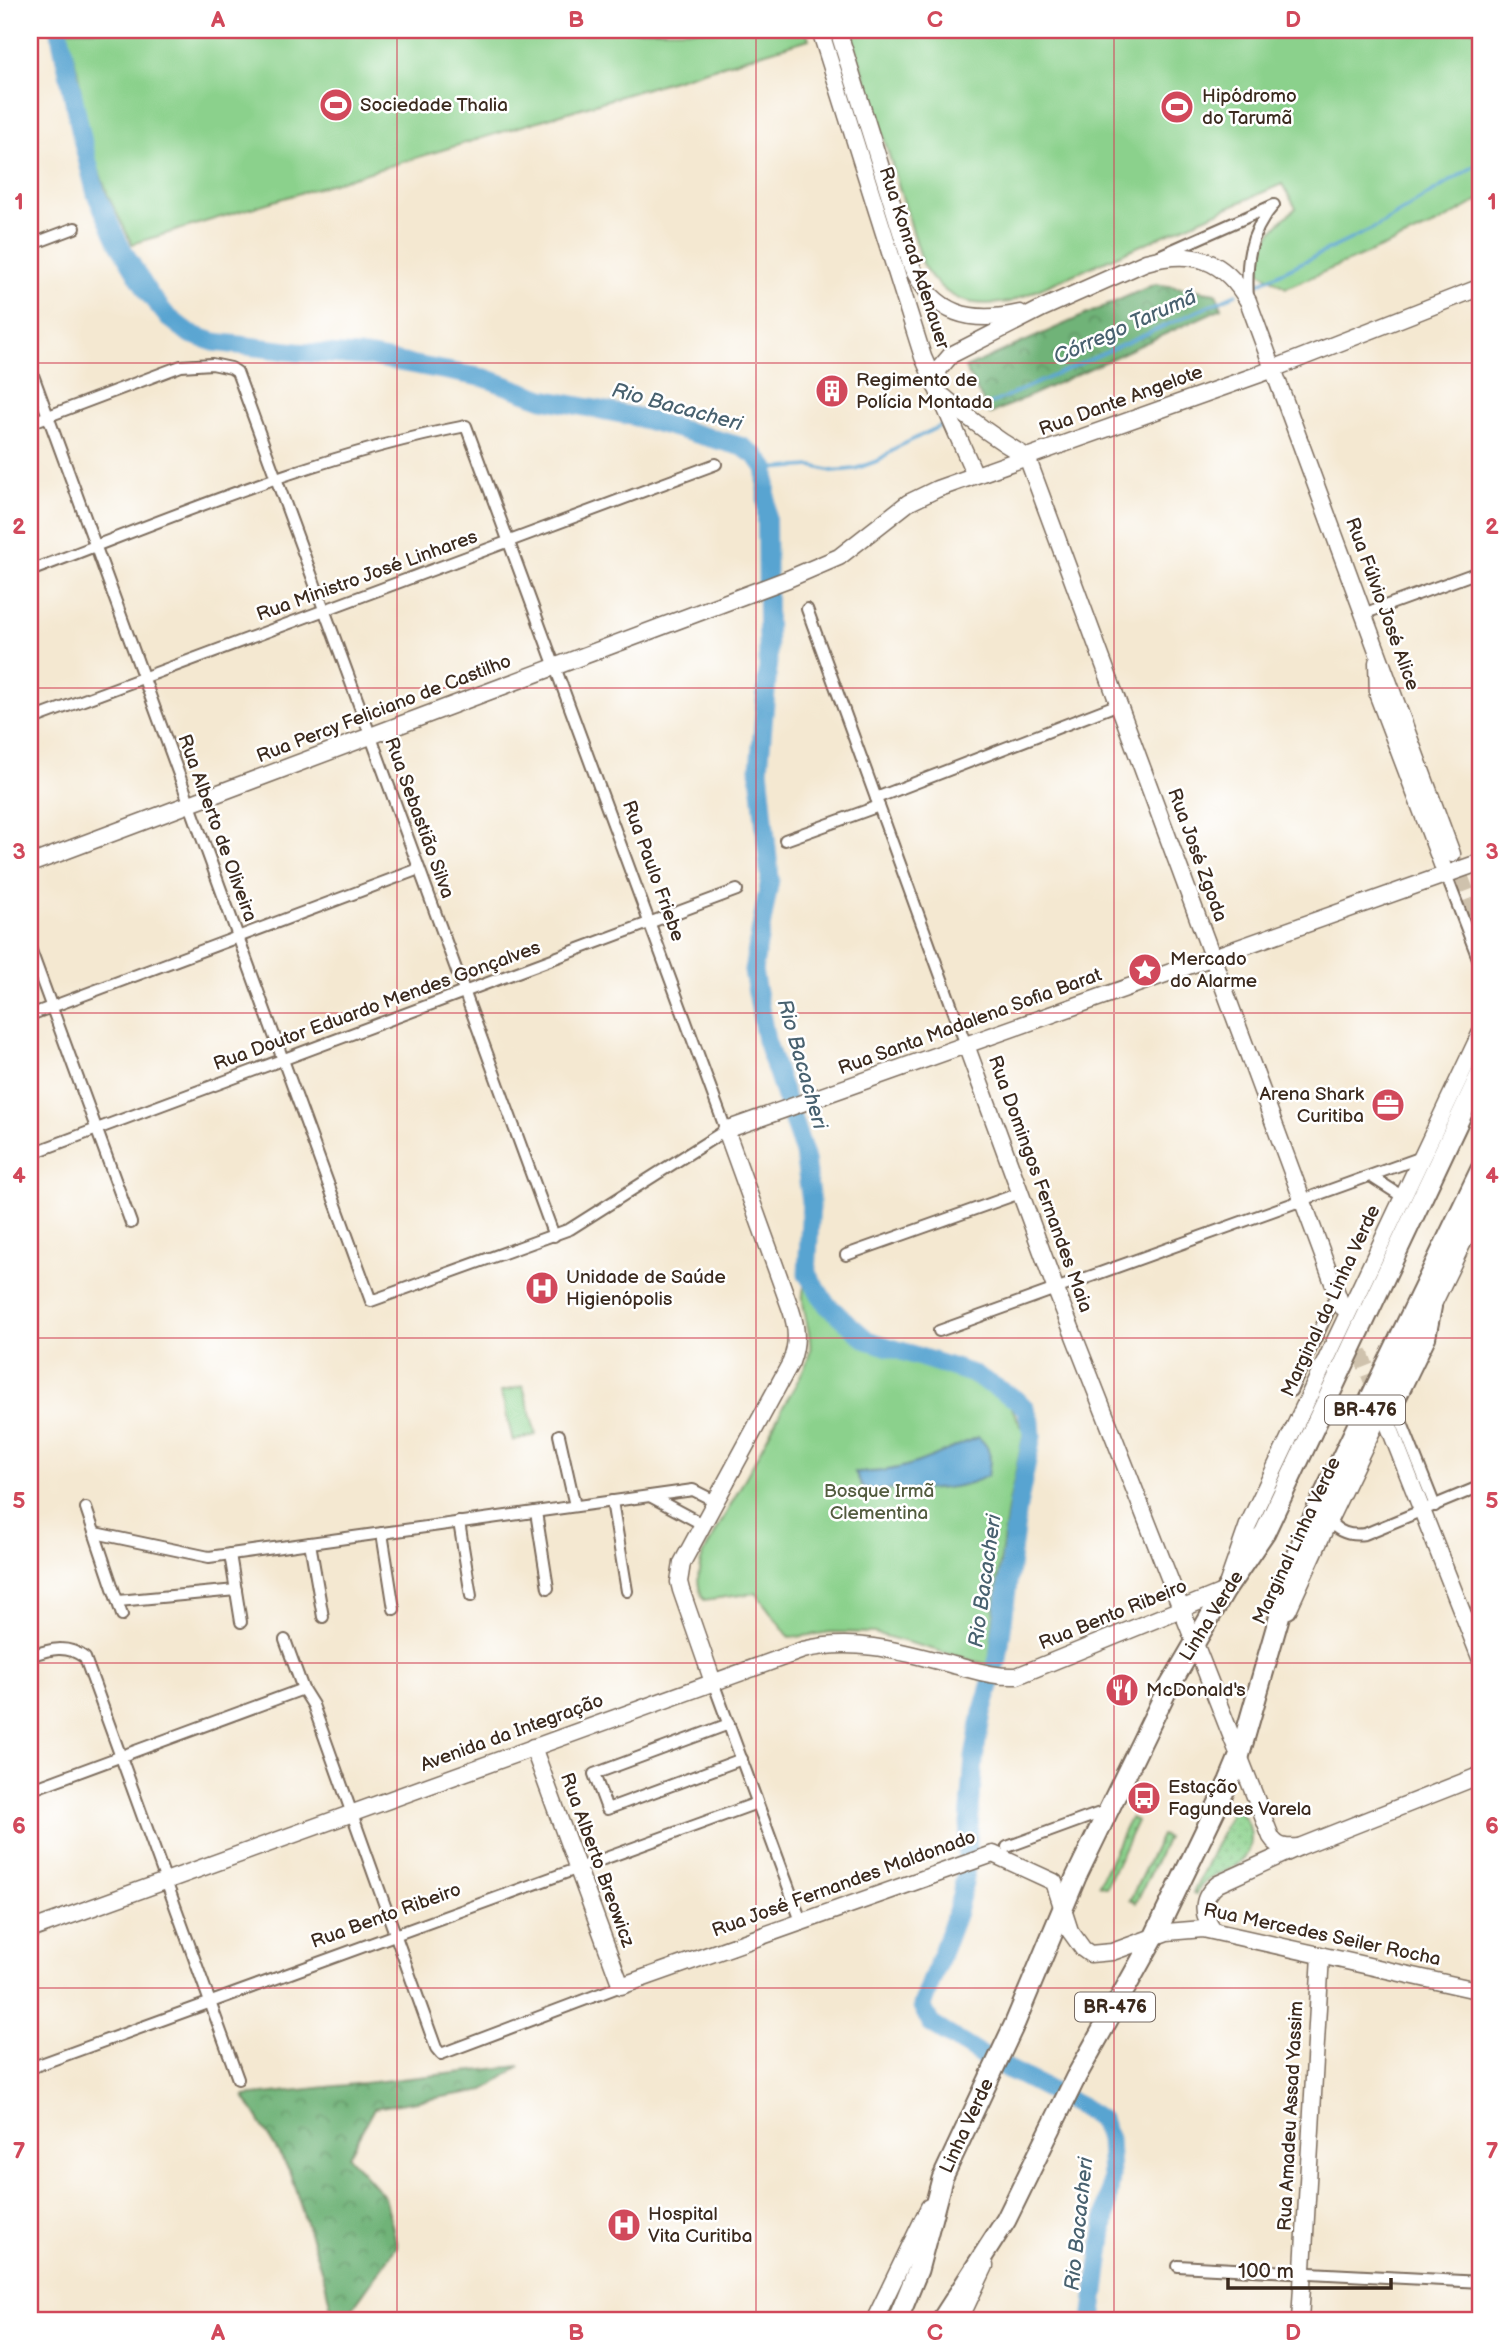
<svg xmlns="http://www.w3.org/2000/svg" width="1511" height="2351" viewBox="0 0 1511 2351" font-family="'Balsamiq Sans',sans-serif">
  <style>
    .grass { fill: url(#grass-dots); stroke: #637e55; stroke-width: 2 }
    .forest { fill: url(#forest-crowns); stroke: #566e4b; stroke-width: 2 }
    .park { fill: #8bd18c; stroke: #637e55; stroke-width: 2 }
    .water { fill: #59a4d1; stroke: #4a6778; stroke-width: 2 }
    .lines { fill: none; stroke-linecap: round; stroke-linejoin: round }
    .stream { stroke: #59a4d1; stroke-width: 3.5 }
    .river { stroke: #59a4d1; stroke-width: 19 }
    .secondary-tunnel { stroke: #cfc2ad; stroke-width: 16; stroke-dasharray: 16 8; stroke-linecap: butt }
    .street-casing { stroke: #7c6c5d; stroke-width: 14 }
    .secondary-casing { stroke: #7c6c5d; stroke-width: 19 }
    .highway-casing { stroke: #7c6c5d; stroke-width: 23 }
    .street { stroke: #fff; stroke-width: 10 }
    .secondary { stroke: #fff; stroke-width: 16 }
    .highway { stroke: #fff; stroke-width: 19 }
    .grid { fill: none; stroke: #d1495b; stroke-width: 2; stroke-opacity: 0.55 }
    .labels { text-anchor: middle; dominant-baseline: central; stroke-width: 5; stroke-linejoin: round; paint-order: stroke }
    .shield { fill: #fff; stroke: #766a62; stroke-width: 2 }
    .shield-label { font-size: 18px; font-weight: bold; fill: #3b2a1e }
    .poi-label { font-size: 19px; fill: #3b2a1e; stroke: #fff; text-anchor: start }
    .street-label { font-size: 19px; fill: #3b2a1e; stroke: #fff }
    .park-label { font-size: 19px; fill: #535c3f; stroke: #fff }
    .water-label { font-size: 21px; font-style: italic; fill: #48616f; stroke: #fff }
    .neatline { fill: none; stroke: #d1495b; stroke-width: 2.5 }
    .grid-label { font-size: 23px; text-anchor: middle; font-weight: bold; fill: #d1495b }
  </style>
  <defs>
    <pattern id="grass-dots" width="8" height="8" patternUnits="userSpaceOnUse" patternTransform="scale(1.75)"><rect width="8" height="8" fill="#8bd18c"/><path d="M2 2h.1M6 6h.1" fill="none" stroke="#73aa72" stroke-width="1.8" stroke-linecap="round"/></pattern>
    <pattern id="forest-crowns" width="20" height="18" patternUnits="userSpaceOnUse" patternTransform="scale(1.75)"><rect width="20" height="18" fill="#70b378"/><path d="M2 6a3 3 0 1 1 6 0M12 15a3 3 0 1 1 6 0" fill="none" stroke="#5d9262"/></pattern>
  </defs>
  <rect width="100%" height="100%" fill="#fff"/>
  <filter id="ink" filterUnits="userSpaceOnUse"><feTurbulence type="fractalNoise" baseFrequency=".0143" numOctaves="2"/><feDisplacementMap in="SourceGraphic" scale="14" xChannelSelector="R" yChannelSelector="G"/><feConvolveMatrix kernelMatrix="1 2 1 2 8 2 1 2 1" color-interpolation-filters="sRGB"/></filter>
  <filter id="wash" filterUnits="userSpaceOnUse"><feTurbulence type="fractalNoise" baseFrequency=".00686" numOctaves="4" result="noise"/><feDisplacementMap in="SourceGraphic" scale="28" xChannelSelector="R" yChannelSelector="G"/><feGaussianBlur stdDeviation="1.57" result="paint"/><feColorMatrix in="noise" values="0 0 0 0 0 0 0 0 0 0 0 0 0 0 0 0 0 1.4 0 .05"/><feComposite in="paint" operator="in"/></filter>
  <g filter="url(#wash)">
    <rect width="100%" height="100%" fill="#f4e8d1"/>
    <!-- grass -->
    <g class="grass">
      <path d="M 1234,1807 C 1253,1820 1258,1847 1239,1863 C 1223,1876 1207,1872 1196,1894 L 1193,1893 Z"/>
      <path d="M 1130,1818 L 1137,1821 L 1106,1887 L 1099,1884 Z"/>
      <path d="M 1161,1835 L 1167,1838 L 1136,1903 L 1130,1900 Z"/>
    </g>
    <!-- forest -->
    <g class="forest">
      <path d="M 1155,284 L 1216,293 L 1222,308 L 990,414 L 965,368 Z"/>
      <path d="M 520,2066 L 485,2090 L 374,2108 L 348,2156 L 385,2197 L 397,2246 L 349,2313 L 332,2314 L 325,2282 L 289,2170 L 244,2096 Z"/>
    </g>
    <!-- park -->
    <g class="park">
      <path d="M 66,30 L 806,30 L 809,39 L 132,244 L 108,196 L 87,137 L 78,73 Z"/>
      <path d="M 850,30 L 1481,30 L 1481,199 L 1437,224 L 1286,288 L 1260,272 C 1260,240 1273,227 1296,208 L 1282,184 L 1010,302 C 969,308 947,301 924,267 Z"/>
      <path d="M 809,1279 L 826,1306 L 867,1342 L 966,1380 L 1009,1402 L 1024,1432 L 1008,1508 L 996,1592 L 989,1665 L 874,1633 L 831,1632 L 790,1638 L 756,1593 L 704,1600 C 695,1585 698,1571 703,1555 C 730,1506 757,1458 782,1409 C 791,1392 803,1374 809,1356 C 816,1334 792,1295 809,1279 Z"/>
      <path d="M 523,1386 L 536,1435 L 513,1441 L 501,1392 Z"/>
    </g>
    <!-- water -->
    <path class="water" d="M 978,1437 C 992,1448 991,1459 988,1475 C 961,1493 907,1490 874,1490 L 863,1488 L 855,1472 C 901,1475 937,1454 978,1437 Z"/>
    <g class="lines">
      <!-- stream -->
      <g class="stream">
        <path d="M 1249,288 L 1378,226 L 1481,162"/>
        <path d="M 972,412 L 1236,294"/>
        <path d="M 766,469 L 812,466 L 832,471 L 855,469 L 877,461 L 898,447 L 948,422"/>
      </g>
      <!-- river -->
      <path class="river" d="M 59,30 L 83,143 L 96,194 L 118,242 L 149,294 L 167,316 L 190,334 L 214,342 L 297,352 L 372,357 L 485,378 L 543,399 L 632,416 L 743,447 L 757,457 L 766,469 L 768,669 L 759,769 L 770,879 L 753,971 L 766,1040 L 804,1153 L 811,1202 L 807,1274 L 827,1305 L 867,1340 L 973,1374 L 1016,1399 L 1025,1408 L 1031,1423 L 1032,1436 L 1018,1506 L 998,1659 L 982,1713 L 974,1758 L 965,1878 L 957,1912 L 922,2006 L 931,2024 L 979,2054 L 1082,2107 L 1101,2120 L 1109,2139 L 1111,2177 L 1092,2321"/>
    </g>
  </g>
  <g filter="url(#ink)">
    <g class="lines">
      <!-- secondary-tunnel -->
      <g class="secondary-tunnel">
        <path d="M 1452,854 L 1481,931"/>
        <path d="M 1342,1307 L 1378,1397"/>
      </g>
      <defs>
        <g id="street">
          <path d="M 30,245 L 75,228"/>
          <path d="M 1161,255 L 1274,205"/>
          <path d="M 1248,300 C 1246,264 1248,235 1272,207"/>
          <path d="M 30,367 C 144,678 257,989 371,1301 L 570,1229 L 726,1130 L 466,426 C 315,455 173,517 30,571"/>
          <path d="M 30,423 L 181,366 L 212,364 L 231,368 L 237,372 L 554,1236"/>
          <path d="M 807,609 L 966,1045"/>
          <path d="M 1363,614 L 1481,571"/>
          <path d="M 30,720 L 716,464"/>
          <path d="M 876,798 L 1119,704"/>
          <path d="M 785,840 L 879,806"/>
          <path d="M 1446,875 L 1481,966"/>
          <path d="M 30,948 L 131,1223"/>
          <path d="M 30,1015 L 419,869"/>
          <path d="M 30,1154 L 737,890"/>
          <path d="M 1372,1177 L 1403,1197"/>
          <path d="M 846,1255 L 1020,1193"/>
          <path d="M 939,1331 L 1422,1157"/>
          <path d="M 1291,1391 L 1337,1293"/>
          <path d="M 559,1435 L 575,1506"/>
          <path d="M 650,1496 L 702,1524"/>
          <path d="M 612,1501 L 627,1591"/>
          <path d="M 1435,1506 L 1396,1408 L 1430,1338 L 1436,1307"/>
          <path d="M 86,1508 L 122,1615"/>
          <path d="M 536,1512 L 548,1588"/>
          <path d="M 1329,1520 C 1338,1533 1350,1536 1365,1534 L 1481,1486"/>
          <path d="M 459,1522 L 471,1596"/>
          <path d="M 95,1533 L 209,1557 L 693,1490 L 715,1501"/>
          <path d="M 382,1533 L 394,1609"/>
          <path d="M 310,1543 L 323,1617"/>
          <path d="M 230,1554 L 241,1622"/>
          <path d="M 118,1601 L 236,1590"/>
          <path d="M 285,1640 L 303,1689 L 313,1705 L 436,2048 L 441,2054 L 621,1986"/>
          <path d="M 30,1656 C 50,1649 67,1644 85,1658 L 238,2079"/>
          <path d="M 713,1682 L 801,1921"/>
          <path d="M 729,1724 L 594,1774 L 607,1809 L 742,1759"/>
          <path d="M 30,1790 L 303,1689"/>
          <path d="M 1007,1847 L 1108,1810"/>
          <path d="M 30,2068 L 757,1803"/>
          <path d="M 1178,2266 L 1481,2282"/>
        </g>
        <g id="secondary">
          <path d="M 820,30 L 923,357 L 975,475"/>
          <path d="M 838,30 L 912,267 C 935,315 970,324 1020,313"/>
          <path d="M 936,387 L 939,369 L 951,355 L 1043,308 L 1146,262 C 1192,249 1224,259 1248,301 L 1452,854"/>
          <path d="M 944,397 C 970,420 997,440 1027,457"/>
          <path d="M 1027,457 L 1342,1307"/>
          <path d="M 1377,662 L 1378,696 L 1446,875"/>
          <path d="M 30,864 L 788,579 L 839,557 L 908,503 L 937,489 L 1260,374 L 1481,287"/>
          <path d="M 966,1045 L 1056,1290 L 1271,1837 C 1278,1848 1287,1848 1299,1847"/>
          <path d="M 1386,1419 L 1481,1660"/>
          <path d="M 1288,1610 L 1329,1520 L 1481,1205"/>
          <path d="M 713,1682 L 681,1590 L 679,1582 L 682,1563 L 791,1362 C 798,1343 797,1328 791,1310 L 726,1130 L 1481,862"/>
          <path d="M 533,1747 L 621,1986 L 993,1854 L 1054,1882 L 1070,1931 L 1083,1949 L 1090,1954 L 1112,1952 L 1167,1932 L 1203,1929 L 1481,1991"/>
          <path d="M 30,1930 L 803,1650 C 855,1637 903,1652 953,1665 C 974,1670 994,1677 1017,1676 L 1225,1591 L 1248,1525 L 1481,1032"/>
          <path d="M 1213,1930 C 1201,1914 1201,1897 1218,1884 L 1299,1847 L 1481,1775"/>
          <path d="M 874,2321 L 929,2207"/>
          <path d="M 959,2321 L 985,2266"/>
          <path d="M 1300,2321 L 1321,1955"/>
        </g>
        <g id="highway">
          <path d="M 897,2321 L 918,2270 L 942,2179 L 1015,2023 L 1076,1877 L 1165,1694 L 1225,1591 L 1265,1532 L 1481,1073"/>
          <path d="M 941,2321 L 1006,2220 L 1076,2077 L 1154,1937 L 1229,1781 L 1239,1757 L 1295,1562 L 1305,1534 L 1481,1169"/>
        </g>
      </defs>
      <!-- street casing -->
      <use href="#street" class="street-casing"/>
      <!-- secondary casing -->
      <use href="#secondary" class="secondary-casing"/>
      <!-- highway casing -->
      <use href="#highway" class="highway-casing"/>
      <!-- street -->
      <use href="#street" class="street"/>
      <!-- secondary -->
      <use href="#secondary" class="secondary"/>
      <!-- highway -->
      <use href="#highway" class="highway"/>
    </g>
  </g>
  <!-- grid -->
  <path class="grid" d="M 397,30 L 397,2321M 756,30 L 756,2321M 1114,30 L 1114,2321M 30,363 L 1481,363M 30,688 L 1481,688M 30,1013 L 1481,1013M 30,1338 L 1481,1338M 30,1663 L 1481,1663M 30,1988 L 1481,1988"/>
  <!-- icons -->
  <defs>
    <symbol id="stadium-disc" viewBox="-11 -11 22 22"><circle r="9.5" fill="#d1495b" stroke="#fff"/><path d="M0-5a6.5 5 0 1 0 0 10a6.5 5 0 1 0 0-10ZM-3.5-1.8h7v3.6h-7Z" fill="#fff"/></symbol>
    <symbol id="building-disc" viewBox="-11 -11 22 22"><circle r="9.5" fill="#d1495b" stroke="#fff"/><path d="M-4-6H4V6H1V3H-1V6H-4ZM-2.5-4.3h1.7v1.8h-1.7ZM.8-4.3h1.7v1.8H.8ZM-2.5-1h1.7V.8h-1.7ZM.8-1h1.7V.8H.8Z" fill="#fff"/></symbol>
    <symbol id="sight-disc" viewBox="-11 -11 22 22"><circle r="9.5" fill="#d1495b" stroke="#fff"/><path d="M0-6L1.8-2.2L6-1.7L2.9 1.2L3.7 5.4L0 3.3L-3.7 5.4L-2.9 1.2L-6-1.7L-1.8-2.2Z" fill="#fff"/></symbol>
    <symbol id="office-disc" viewBox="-11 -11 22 22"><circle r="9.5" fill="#d1495b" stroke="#fff"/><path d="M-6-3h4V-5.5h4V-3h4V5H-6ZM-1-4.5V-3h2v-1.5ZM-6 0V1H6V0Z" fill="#fff"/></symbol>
    <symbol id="hospital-disc" viewBox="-11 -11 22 22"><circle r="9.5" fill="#d1495b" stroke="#fff"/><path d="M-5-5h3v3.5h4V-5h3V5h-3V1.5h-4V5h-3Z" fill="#fff"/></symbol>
    <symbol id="restaurant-disc" viewBox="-11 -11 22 22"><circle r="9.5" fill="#d1495b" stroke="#fff"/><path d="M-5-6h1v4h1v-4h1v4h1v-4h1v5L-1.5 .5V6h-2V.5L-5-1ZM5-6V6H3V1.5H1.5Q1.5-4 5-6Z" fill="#fff"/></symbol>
    <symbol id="bus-disc" viewBox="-11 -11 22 22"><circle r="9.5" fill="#d1495b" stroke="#fff"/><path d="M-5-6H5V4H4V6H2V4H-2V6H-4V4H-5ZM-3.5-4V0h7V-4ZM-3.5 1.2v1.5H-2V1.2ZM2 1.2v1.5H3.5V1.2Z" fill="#fff"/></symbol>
  </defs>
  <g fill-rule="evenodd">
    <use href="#stadium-disc" x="317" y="86" width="38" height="38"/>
    <use href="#stadium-disc" x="1158" y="88" width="38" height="38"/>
    <use href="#building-disc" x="813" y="372" width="38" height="38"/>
    <use href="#sight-disc" x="1126" y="951" width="38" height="38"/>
    <use href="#office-disc" x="1369" y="1086" width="38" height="38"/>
    <use href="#hospital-disc" x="523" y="1269" width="38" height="38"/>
    <use href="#restaurant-disc" x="1103" y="1671" width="38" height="38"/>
    <use href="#bus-disc" x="1125" y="1779" width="38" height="38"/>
    <use href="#hospital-disc" x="605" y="2206" width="38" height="38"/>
  </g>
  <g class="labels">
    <!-- shield labels -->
    <g class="shield">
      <rect x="1325" y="1395.5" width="80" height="29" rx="5"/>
      <rect x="1075" y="1992.5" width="80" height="29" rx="5"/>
    </g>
    <g class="shield-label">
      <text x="1365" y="1410">BR-476</text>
      <text x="1115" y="2007">BR-476</text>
    </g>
    <!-- poi labels -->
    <g class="poi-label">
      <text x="1202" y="96">Hipódromo<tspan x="1202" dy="22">do Tarumã</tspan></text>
      <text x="360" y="105">Sociedade Thalia</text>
      <text x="856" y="380">Regimento de<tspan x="856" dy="22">Polícia Montada</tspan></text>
      <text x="1170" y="959">Mercado<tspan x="1170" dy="22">do Alarme</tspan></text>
      <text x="1364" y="1094" text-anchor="end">Arena Shark<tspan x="1364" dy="22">Curitiba</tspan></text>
      <text x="566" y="1277">Unidade de Saúde<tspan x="566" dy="22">Higienópolis</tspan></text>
      <text x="1146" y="1690">McDonald's</text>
      <text x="1168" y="1787">Estação<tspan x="1168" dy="22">Fagundes Varela</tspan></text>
      <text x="648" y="2214">Hospital<tspan x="648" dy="22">Vita Curitiba</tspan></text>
    </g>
    <!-- street labels -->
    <g class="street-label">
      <text transform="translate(914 258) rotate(72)">Rua Konrad Adenauer</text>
      <text transform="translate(1121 401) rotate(-20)">Rua Dante Angelote</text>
      <text transform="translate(367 576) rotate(-20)">Rua Ministro José Linhares</text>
      <text transform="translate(1382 604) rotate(70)">Rua Fúlvio José Alice</text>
      <text transform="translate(384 709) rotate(-21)">Rua Percy Feliciano de Castilho</text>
      <text transform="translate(419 818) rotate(70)">Rua Sebastião Silva</text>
      <text transform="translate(217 828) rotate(70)">Rua Alberto de Oliveira</text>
      <text transform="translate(1197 855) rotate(70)">Rua José Zgoda</text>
      <text transform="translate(653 871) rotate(70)">Rua Paulo Friebe</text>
      <text transform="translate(377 1006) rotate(-20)">Rua Doutor Eduardo Mendes Gonçalves</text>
      <text transform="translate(970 1022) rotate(-20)">Rua Santa Madalena Sofia Barat</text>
      <text transform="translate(1040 1184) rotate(70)">Rua Domingos Fernandes Maia</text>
      <text transform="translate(1331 1301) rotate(-65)">Marginal da Linha Verde</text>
      <text transform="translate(1297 1541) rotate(-65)">Marginal Linha Verde</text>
      <text transform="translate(1113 1615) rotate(-22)">Rua Bento Ribeiro</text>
      <text transform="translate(1212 1616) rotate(-58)">Linha Verde</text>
      <text transform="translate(512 1733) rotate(-20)">Avenida da Integração</text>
      <text transform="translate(597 1860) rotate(70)">Rua Alberto Breowicz</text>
      <text transform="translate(844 1884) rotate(-20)">Rua José Fernandes Maldonado</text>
      <text transform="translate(386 1916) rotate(-20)">Rua Bento Ribeiro</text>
      <text transform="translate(1322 1935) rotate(12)">Rua Mercedes Seiler Rocha</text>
      <text transform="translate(1291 2116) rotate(-87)">Rua Amadeu Assad Yassim</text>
      <text transform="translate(967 2126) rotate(-65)">Linha Verde</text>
    </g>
    <!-- park labels -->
    <g class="park-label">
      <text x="879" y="1491">Bosque Irmã<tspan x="879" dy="22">Clementina</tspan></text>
    </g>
    <!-- water labels -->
    <g class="water-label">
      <text transform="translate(1125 327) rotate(-24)">Córrego Tarumã</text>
      <text transform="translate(677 407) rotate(15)">Rio Bacacheri</text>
      <text transform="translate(802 1064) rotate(74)">Rio Bacacheri</text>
      <text transform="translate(985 1581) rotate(-82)">Rio Bacacheri</text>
      <text transform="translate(1079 2224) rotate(-84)">Rio Bacacheri</text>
    </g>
  </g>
  <!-- margin -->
  <rect width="1511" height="2351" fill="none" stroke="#fff" stroke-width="77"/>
  <!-- scale -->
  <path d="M1228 2278v10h163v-10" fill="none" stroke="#3b2a1e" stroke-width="3.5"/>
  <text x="1238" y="2278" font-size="21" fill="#3b2a1e" stroke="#ffffff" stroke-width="5" paint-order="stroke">100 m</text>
  <rect x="38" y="38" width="1434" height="2274" class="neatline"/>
  <g class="grid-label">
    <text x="218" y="27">A</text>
    <text x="576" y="27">B</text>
    <text x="935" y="27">C</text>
    <text x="1293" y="27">D</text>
    <text x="19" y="209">1</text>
    <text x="1492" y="209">1</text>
    <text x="19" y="534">2</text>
    <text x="1492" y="534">2</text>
    <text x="19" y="859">3</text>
    <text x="1492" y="859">3</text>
    <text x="19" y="1183">4</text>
    <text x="1492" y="1183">4</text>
    <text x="19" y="1508">5</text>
    <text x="1492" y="1508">5</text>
    <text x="19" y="1833">6</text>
    <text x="1492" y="1833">6</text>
    <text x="19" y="2158">7</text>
    <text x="1492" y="2158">7</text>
    <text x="218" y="2340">A</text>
    <text x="576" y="2340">B</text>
    <text x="935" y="2340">C</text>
    <text x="1293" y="2340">D</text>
  </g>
</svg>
